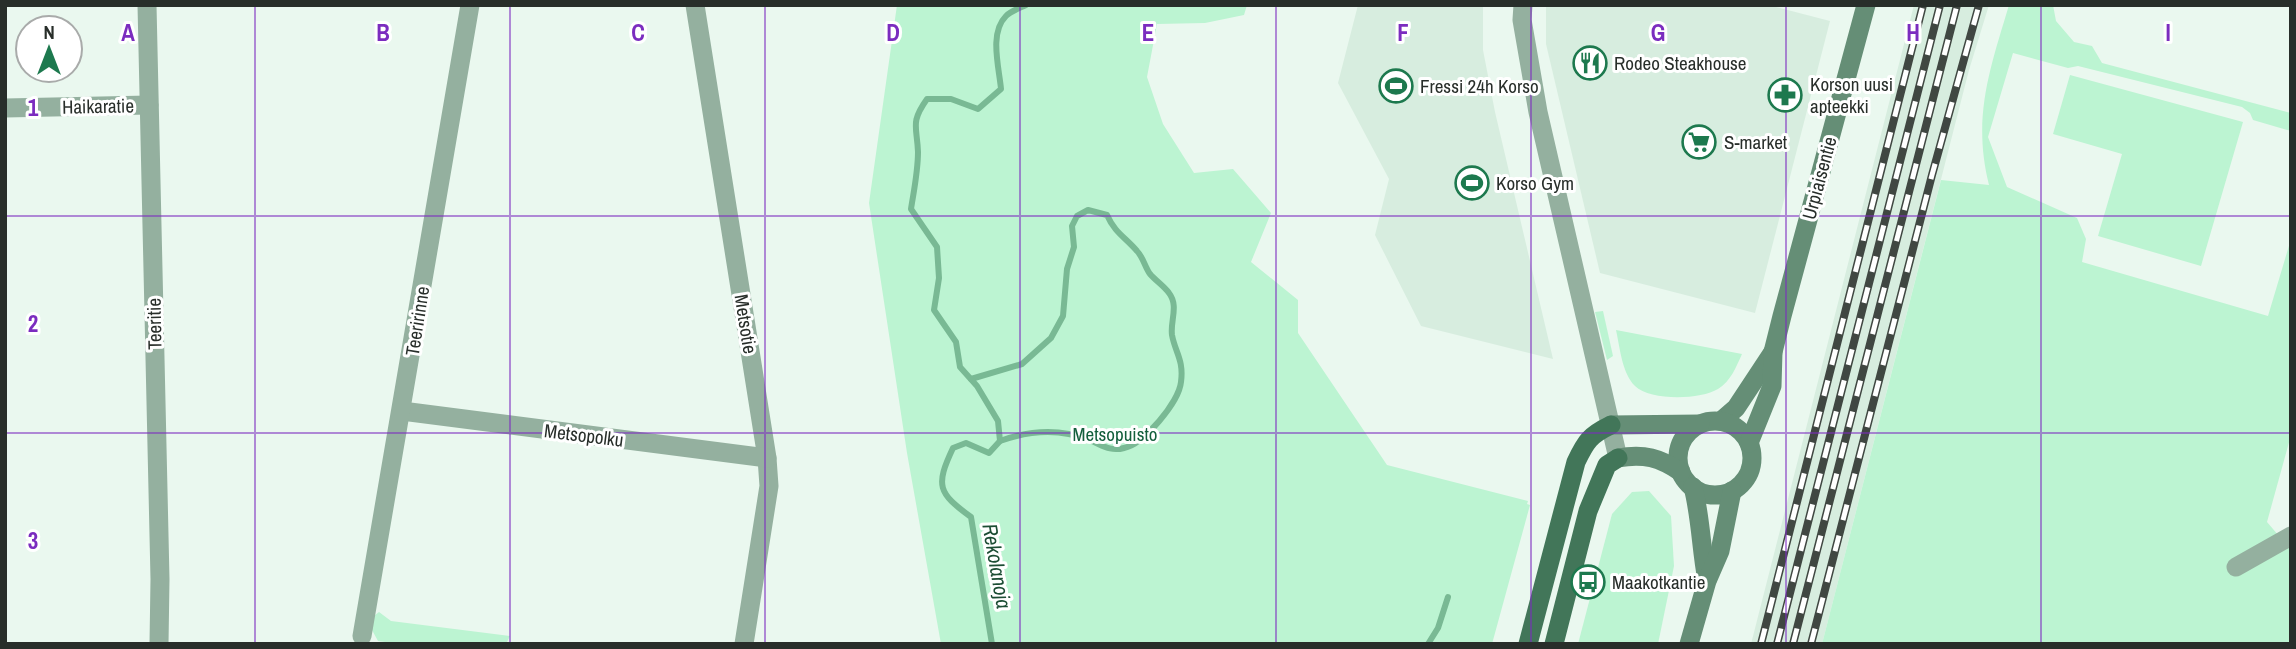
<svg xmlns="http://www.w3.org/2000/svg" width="2296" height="649" viewBox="0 0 2296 649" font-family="'Archivo Narrow',sans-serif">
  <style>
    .built { fill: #d7eddf }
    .green { fill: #bcf4d2 }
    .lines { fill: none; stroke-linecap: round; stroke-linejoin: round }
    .stream { stroke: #79b994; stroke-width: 6 }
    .minor { stroke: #94b09f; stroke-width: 19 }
    .tertiary { stroke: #94b09f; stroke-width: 19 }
    .secondary { stroke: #658e76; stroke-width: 19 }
    .primary { stroke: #427659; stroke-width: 19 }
    .rail-casing { stroke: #404742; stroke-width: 8 }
    .rail { stroke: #fff; stroke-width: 5; stroke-dasharray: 16; stroke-linecap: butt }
    .grid { fill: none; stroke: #7b2cbf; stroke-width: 2; stroke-opacity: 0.55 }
    .labels { text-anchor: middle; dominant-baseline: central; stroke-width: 6; stroke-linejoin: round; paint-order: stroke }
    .poi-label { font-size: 19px; fill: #282e2a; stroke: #fff; text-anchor: start }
    .street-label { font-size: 19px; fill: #282e2a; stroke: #fff }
    .park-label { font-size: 19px; fill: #135f3c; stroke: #fff }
    .water-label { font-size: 21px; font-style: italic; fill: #1c4d34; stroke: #fff }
    .grid-label { font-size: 23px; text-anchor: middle; font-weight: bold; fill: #7b2cbf; stroke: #fff; stroke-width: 6; stroke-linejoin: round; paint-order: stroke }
  </style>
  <rect width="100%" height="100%" fill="#eaf8ef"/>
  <!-- built -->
  <g class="built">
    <path d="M 1358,5 L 1483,5 L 1483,50 L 1495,112 L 1553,359 L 1421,326 L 1375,235 L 1389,179 L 1338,83 Z"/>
    <path d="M 1546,5 L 1768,5 L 1830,21 L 1755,313 L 1600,273 L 1546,44 Z"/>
    <path d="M 1914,5 L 1989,5 L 1969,70 L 1822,644 L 1751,644 Z"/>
  </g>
  <!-- green -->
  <g class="green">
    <path d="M 897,5 L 1247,5 L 1244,15 L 1205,23 L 1157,24 L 1147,77 L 1163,124 L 1194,173 L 1233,169 L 1271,213 L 1251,262 L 1298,300 L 1298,333 L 1387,465 L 1528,501 L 1527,504 L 1530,505 L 1492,644 L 941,644 L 907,453 L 869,203 Z"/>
    <path d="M 2009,5 L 2053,5 L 2056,21 L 2074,42 L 2092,46 L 2102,63 L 2291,113 L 2291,131 L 2253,120 L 2250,113 L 2242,107 L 2078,66 L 2068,68 L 2013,53 L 1988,137 L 2007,187 L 2077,218 L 2086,239 L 2082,262 L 2268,316 L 2291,239 L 2291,435 L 2267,522 L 2291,550 L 2291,644 L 1822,644 L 1941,180 L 1989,185 C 1972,117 1990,69 2009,5 Z"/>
    <path d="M 2070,75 L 2243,122 L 2201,266 L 2098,236 L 2122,154 L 2053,134 Z"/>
    <path d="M 1603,311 L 1613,356 L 1607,360 L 1595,312 Z"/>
    <path d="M 1616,330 L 1742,354 C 1736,367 1731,381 1718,389 C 1700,400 1650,401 1635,386 C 1622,373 1620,348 1616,330 Z"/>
    <path d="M 1649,491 L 1671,516 L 1674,566 L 1658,644 L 1578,644 L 1612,514 L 1632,492 Z"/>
    <path d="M 379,612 L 391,621 L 510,636 L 506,644 L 399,644 L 378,641 L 372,630 L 374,616 Z"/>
  </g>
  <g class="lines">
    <!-- stream -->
    <g class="stream">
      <path d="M 971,379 L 1022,364 L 1051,338 L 1063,316 L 1067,269 L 1074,247 L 1072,226 L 1077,216 L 1088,210 L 1107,215 C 1115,233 1125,237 1137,251 C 1143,257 1145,267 1150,274 C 1156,281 1164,286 1169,293 C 1179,306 1170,321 1172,335 C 1175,352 1184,360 1181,382 C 1179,402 1144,444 1124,448 C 1109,452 1101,444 1089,440 C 1059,428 1028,431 1000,441"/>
      <path d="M 992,644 L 971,517 C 938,493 935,486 953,448 L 966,443 L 989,453 L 1000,441 L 998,421 L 977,386 L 960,367 L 956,342 L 934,310 L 939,278 L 937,247 L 911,209 C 914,190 918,171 918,152 C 917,126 910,123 927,99 L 951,99 L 978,109 L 1001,89 C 999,67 989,33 1006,16 C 1011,11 1020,8 1026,5"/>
      <path d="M 1428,644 L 1438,628 L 1448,597"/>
    </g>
    <!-- minor -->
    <g class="minor">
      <path d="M 695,5 L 767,458 L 769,486 L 744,644"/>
      <path d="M 1523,5 L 1522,20 L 1538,112 L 1618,458"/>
      <path d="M 5,108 L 149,105"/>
      <path d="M 402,411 L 767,458"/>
      <path d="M 2236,567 L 2291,536"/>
      <path d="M 362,636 L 470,5"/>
    </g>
    <!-- tertiary -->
    <path class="tertiary" d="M 147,5 L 160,579 L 159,644"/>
    <!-- secondary -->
    <g class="secondary">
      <path d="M 1721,421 L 1736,408 L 1773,352"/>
      <circle cx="1715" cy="458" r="37"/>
      <path d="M 1611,425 L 1700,424"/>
      <path d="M 1749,443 L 1772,386 L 1773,352 L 1782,316 L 1866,5"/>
      <path d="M 1618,458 C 1644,453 1660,458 1681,472"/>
      <path d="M 1693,487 C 1701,518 1701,549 1707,580"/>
      <path d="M 1689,644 L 1707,581 L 1720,551 L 1732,491"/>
    </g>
    <!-- primary -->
    <g class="primary">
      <path d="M 1528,644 L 1576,462 C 1586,441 1590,435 1611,425"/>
      <path d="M 1554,644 L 1588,511 L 1607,465 L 1618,458"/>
    </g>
    <defs>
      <g id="rail">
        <path d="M 1761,644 L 1923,5"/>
        <path d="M 1777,644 L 1940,5"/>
        <path d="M 1793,644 L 1957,5"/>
        <path d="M 1811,644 L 1932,175 L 1979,5"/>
      </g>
    </defs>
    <!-- rail casing -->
    <use href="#rail" class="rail-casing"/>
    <!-- rail -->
    <use href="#rail" class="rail"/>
  </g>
  <!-- grid -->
  <path class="grid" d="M 255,5 L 255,644M 510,5 L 510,644M 765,5 L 765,644M 1020,5 L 1020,644M 1276,5 L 1276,644M 1531,5 L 1531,644M 1786,5 L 1786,644M 2041,5 L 2041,644M 5,216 L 2291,216M 5,433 L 2291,433"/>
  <!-- icons -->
  <defs>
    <symbol id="restaurant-ring" viewBox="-11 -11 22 22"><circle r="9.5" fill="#fff" stroke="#1d794e" stroke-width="1.5"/><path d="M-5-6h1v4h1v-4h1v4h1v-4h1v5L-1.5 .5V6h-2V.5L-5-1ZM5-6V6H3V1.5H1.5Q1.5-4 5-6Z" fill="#1d794e"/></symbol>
    <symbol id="stadium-ring" viewBox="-11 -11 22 22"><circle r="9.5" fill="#fff" stroke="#1d794e" stroke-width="1.5"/><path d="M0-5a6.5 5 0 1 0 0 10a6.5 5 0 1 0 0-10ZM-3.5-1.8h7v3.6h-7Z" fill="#1d794e"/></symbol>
    <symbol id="pharmacy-ring" viewBox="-11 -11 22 22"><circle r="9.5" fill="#fff" stroke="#1d794e" stroke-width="1.5"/><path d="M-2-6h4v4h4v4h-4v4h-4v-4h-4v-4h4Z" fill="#1d794e"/></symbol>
    <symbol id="supermarket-ring" viewBox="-11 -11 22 22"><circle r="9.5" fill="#fff" stroke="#1d794e" stroke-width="1.5"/><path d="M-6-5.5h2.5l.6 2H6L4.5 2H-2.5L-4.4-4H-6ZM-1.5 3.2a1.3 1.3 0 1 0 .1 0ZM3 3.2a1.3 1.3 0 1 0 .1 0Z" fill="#1d794e"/></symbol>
    <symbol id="bus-ring" viewBox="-11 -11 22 22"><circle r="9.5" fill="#fff" stroke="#1d794e" stroke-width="1.5"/><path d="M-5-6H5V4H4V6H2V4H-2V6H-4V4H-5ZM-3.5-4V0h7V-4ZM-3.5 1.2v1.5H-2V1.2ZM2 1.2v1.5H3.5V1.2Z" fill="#1d794e"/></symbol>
  </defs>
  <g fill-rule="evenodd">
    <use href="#restaurant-ring" x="1571" y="44" width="38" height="38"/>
    <use href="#stadium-ring" x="1377" y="67" width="38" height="38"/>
    <use href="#pharmacy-ring" x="1766" y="76" width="38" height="38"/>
    <use href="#supermarket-ring" x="1680" y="123" width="38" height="38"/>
    <use href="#stadium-ring" x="1453" y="164" width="38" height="38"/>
    <use href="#bus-ring" x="1569" y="563" width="38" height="38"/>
  </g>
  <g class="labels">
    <!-- poi labels -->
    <g class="poi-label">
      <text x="1614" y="63">Rodeo Steakhouse</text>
      <text x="1810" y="84">Korson uusi<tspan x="1810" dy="22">apteekki</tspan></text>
      <text x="1420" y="86">Fressi 24h Korso</text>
      <text x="1724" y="142">S-market</text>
      <text x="1496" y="183">Korso Gym</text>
      <text x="1612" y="582">Maakotkantie</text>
    </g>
    <!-- street labels -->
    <g class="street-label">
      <text transform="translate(98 106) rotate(-1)">Haikaratie</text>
      <text transform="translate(1819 178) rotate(-75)">Urpiaisentie</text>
      <text transform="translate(417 321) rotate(-81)">Teeririnne</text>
      <text transform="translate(154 324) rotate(-91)">Teeritie</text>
      <text transform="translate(746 324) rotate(81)">Metsotie</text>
      <text transform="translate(584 435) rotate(7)">Metsopolku</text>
    </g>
    <!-- park labels -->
    <g class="park-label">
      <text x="1115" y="434">Metsopuisto</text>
    </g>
    <!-- water labels -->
    <g class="water-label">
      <text transform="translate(997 566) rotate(80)">Rekolanoja</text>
    </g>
  </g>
  <g class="grid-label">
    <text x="128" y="41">A</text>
    <text x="383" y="41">B</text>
    <text x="638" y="41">C</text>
    <text x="893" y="41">D</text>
    <text x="1148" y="41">E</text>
    <text x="1403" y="41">F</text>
    <text x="1658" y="41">G</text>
    <text x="1913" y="41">H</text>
    <text x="2168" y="41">I</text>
    <text x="33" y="116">1</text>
    <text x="33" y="332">2</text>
    <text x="33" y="549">3</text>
  </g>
  <!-- border -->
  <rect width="2296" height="649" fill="none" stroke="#282e2a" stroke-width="14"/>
  <!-- north arrow -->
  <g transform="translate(49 49)"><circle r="33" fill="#ffffff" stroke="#a9abaa" stroke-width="2"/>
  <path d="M0-5L12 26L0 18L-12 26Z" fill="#1d794e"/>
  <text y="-10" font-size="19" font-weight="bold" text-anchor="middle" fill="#282e2a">N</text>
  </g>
</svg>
